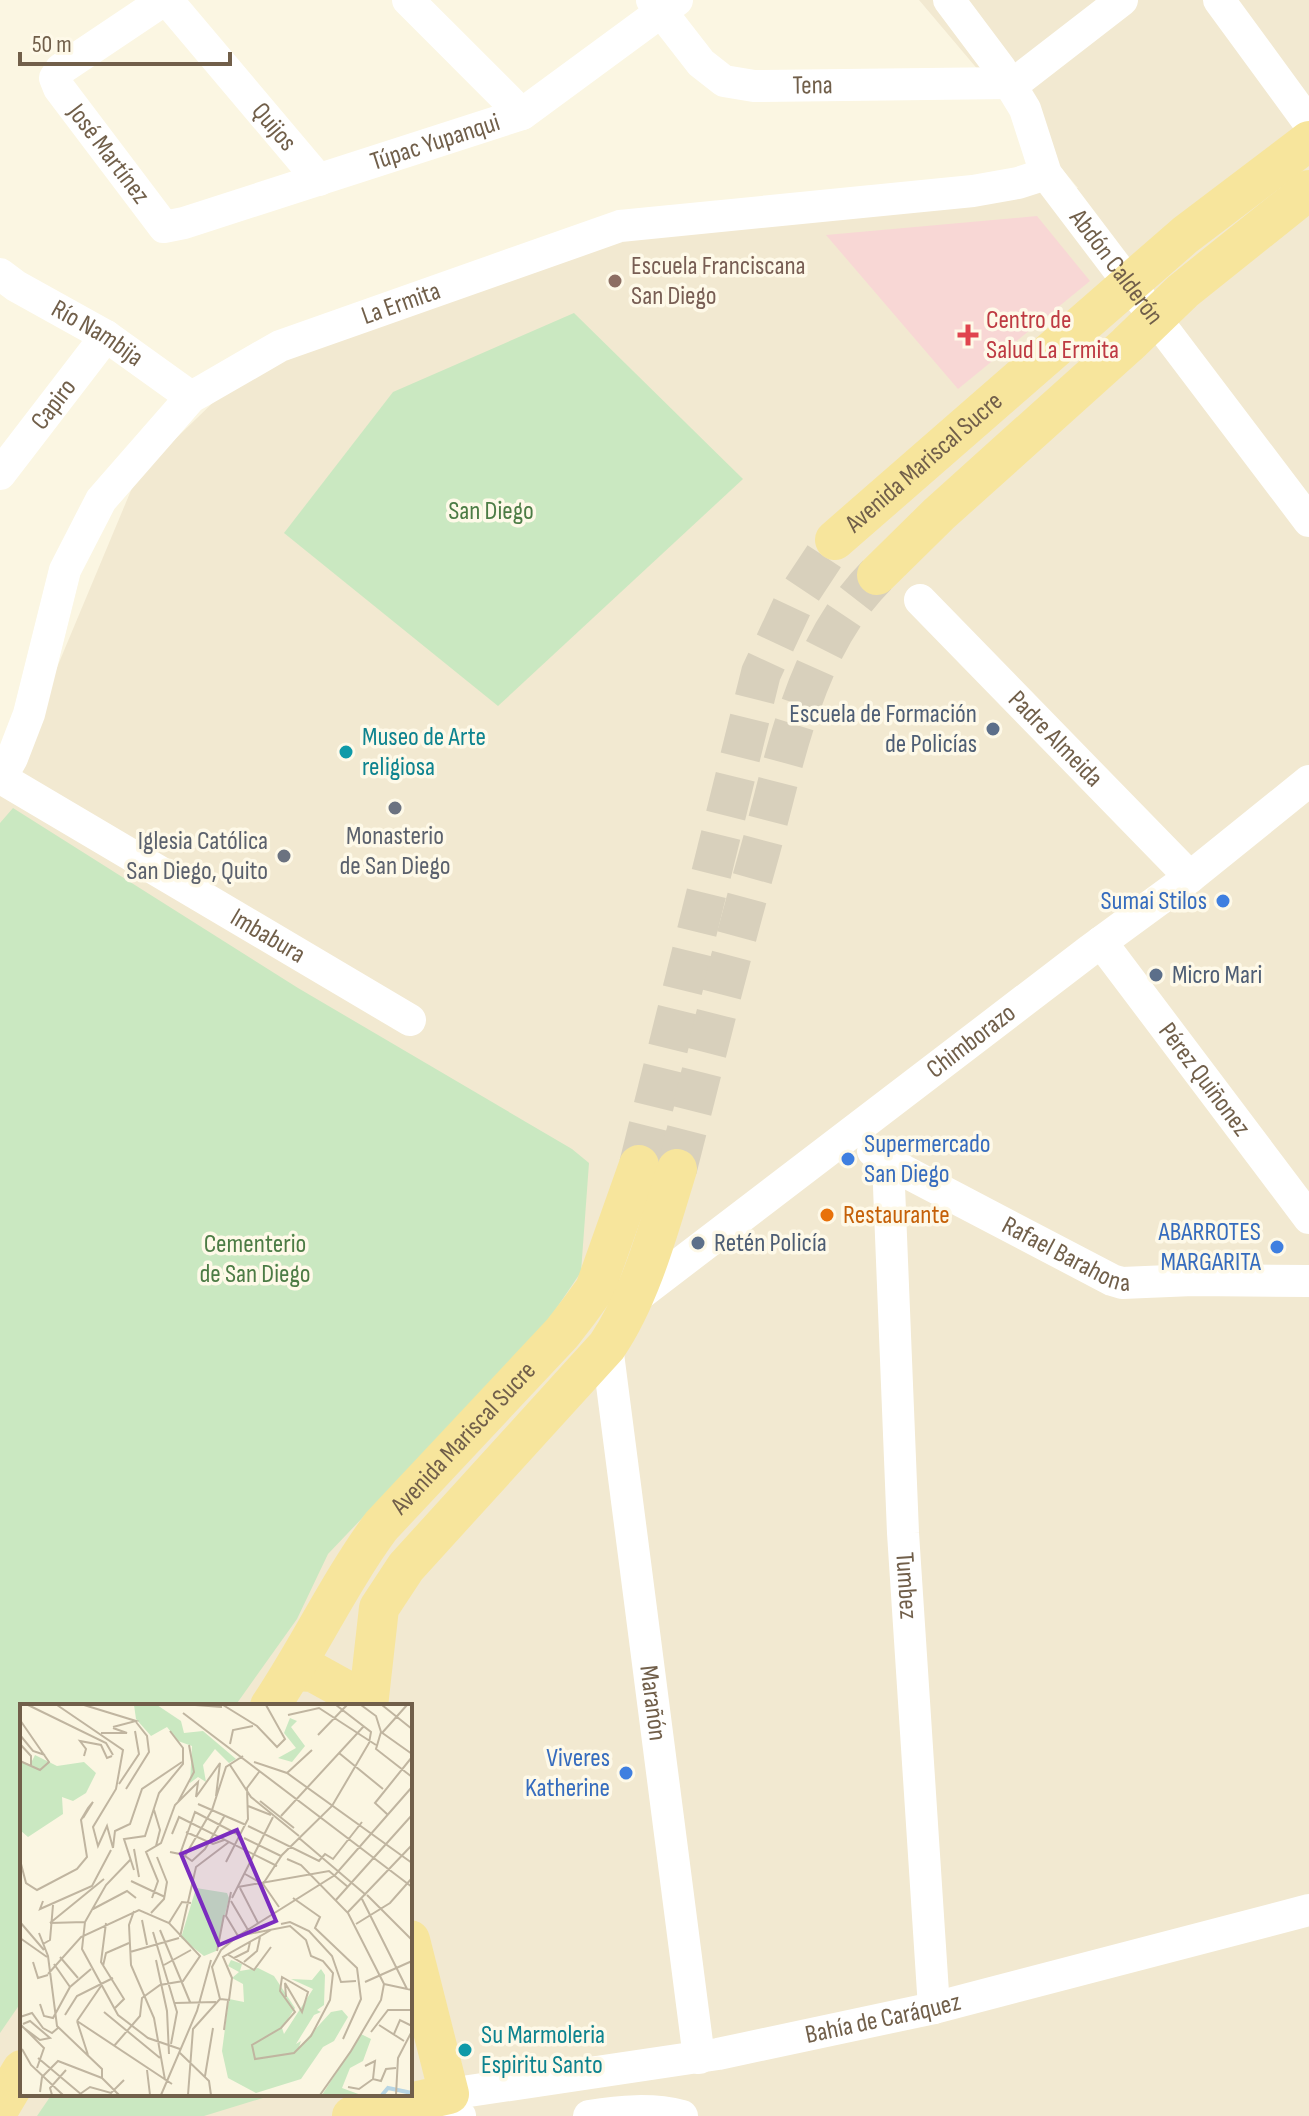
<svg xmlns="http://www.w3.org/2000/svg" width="1309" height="2116" viewBox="0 0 1309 2116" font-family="'Sofia Sans Condensed',sans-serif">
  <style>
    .residential { fill: #f2e9d1; fill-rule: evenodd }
    .medical { fill: #f8d7d5 }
    .green { fill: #cae8c1 }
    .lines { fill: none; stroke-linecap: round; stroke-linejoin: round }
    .major-tunnel { stroke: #d8d0bc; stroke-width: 40; stroke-dasharray: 40 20; stroke-linecap: butt }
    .minor { stroke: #fff; stroke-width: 32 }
    .major { stroke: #f7e59c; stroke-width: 40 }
    .education-dot { fill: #8d6e63; stroke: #fef9e8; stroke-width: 3 }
    .health-dot { fill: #e0444e; stroke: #fef9e8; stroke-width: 3 }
    .service-dot { fill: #5c6f8a; stroke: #fef9e8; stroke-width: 3 }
    .culture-dot { fill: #0f9aa8; stroke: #fef9e8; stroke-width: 3 }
    .worship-dot { fill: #6b7280; stroke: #fef9e8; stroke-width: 3 }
    .shop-dot { fill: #3f7fe0; stroke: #fef9e8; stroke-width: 3 }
    .food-dot { fill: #e8710a; stroke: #fef9e8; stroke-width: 3 }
    .labels { text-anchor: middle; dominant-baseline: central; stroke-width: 7; stroke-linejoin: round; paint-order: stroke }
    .street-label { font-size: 26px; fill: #715f4a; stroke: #fef9e8 }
    .education-label { font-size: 26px; fill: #785e54; stroke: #fef9e8; text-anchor: start }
    .health-label { font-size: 26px; fill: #be3a42; stroke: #fef9e8; text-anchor: start }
    .park-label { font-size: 26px; fill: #4c7c45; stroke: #fef9e8 }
    .service-label { font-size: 26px; fill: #4e5e75; stroke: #fef9e8; text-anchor: start }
    .culture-label { font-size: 26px; fill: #0d838f; stroke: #fef9e8; text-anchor: start }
    .worship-label { font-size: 26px; fill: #5b616d; stroke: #fef9e8 }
    .shop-label { font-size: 26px; fill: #366cbe; stroke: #fef9e8; text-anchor: end }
    .food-label { font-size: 26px; fill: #c56008; stroke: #fef9e8; text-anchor: start }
    .inset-river { fill: none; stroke: #b8d5e3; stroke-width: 4 }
    .inset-road { fill: none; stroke: #c0b5a0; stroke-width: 2 }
    .view { fill: #7b2cbf; fill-opacity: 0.15; stroke: #7b2cbf; stroke-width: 4 }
    .inset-edge { fill: none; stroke: #715f4a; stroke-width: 4 }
  </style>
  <rect width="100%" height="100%" fill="#fbf6e2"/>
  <!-- residential -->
  <path class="residential" d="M 919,0 L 1309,0 L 1309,2116 L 0,2116 L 0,788 L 12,775 L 137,476 L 258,359 L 674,212 L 795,208 L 1078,188 ZM 22,1706 L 410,1706 L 410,2094 L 22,2094 Z"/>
  <!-- medical -->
  <path class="medical" d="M 1037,216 L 1090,281 L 958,389 L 826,235 Z"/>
  <!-- green -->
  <g class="green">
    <path d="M 574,313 L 743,479 L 498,706 L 284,533 L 393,392 Z"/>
    <path d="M 13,808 L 298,988 L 572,1149 L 589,1163 L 581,1272 L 543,1328 L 328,1554 L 297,1619 L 235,1706 L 22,1706 L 22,2001 L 0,2033 L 0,823 Z"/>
    <path d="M 52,2094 L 276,2094 L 204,2116 L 37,2116 Z"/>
  </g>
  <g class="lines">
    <!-- major-tunnel -->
    <g class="major-tunnel">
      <path d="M 639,1165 L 761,673 L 794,602 L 835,540"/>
      <path d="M 677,1169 C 704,1063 730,957 760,851 C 786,756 804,648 877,575"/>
    </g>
    <!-- minor -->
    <g class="minor">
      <path id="s1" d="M 164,0 L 61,69 L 55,78 L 59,88 L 164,227 L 184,223 L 522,114 L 677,0"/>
      <path id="s2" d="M 167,0 L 319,180"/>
      <path d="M 408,0 L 522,114"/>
      <path id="s3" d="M 652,0 L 701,63 L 724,81 L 754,86 L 1010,83 L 1020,79 L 1122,0"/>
      <path id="s4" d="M 949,0 L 1000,68 L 1025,109 L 1046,174 L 1309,521"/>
      <path d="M 1219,0 L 1309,123"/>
      <path id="s5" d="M 0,274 L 16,286 L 106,336 L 191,397"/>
      <path id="s6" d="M 0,474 L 106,336"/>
      <path id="s7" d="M 920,600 L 1190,877"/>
      <path id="s8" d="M 1,778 L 410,1020"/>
      <path id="s9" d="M 0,779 L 12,758 L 29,714 L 65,570 L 101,500 L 191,397 L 202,391 L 280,346 L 620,226 L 973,191 L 1018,183 L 1046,174"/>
      <path id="s10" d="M 1101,942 L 1309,1218"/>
      <path id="s11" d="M 873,1151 L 904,1171 L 1112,1280 L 1122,1283 L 1193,1280 L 1309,1281"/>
      <path id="s12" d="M 888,1162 L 903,1533 L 934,2008"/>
      <path id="s13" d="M 631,1301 L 1089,951 L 1190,877 L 1309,781"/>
      <path id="s14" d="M 607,1346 L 699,2058"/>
      <path id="s15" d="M 460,2116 L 451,2111 L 449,2094 L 718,2054 L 934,2008 L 1309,1910"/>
      <path d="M 589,2116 C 620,2111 652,2108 682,2116"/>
    </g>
    <!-- major -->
    <g class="major">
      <path id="s16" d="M 835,540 L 1185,235 L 1309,141"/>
      <path d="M 877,575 L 939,514 L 1127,345 L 1183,291 L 1309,190"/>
      <path d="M 294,1671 L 313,1672 L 351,1693 L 356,1706"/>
      <path id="s17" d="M 270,1706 C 309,1648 339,1583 381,1526 L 562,1333 L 579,1311 L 595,1289 L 639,1165"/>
      <path d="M 368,1706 L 379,1608 L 406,1567 L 607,1346 C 641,1296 659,1227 677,1169"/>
      <path d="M 0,2107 L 22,2070"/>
      <path d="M 352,2116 L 449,2094 L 410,1940"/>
    </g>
  </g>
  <!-- markers -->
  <circle class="education-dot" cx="615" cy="281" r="8"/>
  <path class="health-dot" d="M964 323h8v8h8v8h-8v8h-8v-8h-8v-8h8z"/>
  <g class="service-dot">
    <circle cx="993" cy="729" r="8"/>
    <circle cx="1156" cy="975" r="8"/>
    <circle cx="698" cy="1243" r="8"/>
  </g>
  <g class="culture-dot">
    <circle cx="346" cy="752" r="8"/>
    <circle cx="465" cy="2050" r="8"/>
  </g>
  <g class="worship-dot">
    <circle cx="395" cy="808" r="8"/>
    <circle cx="284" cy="856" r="8"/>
  </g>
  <g class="shop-dot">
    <circle cx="1223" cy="901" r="8"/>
    <circle cx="848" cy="1159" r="8"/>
    <circle cx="1277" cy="1247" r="8"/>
    <circle cx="626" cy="1773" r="8"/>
  </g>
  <circle class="food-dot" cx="827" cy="1215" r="8"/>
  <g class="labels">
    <!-- street labels -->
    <g class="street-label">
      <text stroke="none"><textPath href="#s3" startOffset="198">Tena</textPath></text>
      <text stroke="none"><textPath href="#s2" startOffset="166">Quijos</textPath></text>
      <text stroke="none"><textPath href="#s1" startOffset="604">Túpac Yupanqui</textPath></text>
      <text stroke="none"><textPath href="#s1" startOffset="228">José Martínez</textPath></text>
      <text stroke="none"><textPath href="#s4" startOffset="318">Abdón Calderón</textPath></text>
      <text stroke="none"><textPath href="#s9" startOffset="666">La Ermita</textPath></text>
      <text stroke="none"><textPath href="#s5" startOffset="114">Río Nambija</textPath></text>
      <text stroke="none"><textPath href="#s6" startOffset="88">Capiro</textPath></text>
      <text stroke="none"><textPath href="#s16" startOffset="118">Avenida Mariscal Sucre</textPath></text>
      <text stroke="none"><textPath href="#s7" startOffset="194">Padre Almeida</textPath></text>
      <text stroke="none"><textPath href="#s8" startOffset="310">Imbabura</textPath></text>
      <text stroke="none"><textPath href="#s13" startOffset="428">Chimborazo</textPath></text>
      <text stroke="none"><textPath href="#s10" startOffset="172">Pérez Quiñonez</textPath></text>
      <text stroke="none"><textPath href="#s11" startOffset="220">Rafael Barahona</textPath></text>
      <text stroke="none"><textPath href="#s17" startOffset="332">Avenida Mariscal Sucre</textPath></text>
      <text stroke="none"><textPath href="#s12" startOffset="424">Tumbez</textPath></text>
      <text stroke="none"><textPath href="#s14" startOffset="360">Marañón</textPath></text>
      <text stroke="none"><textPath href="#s15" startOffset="468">Bahía de Caráquez</textPath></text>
    </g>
    <!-- education labels -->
    <g class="education-label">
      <text x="631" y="266">Escuela Franciscana<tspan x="631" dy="30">San Diego</tspan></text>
    </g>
    <!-- health labels -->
    <g class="health-label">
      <text x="986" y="320">Centro de<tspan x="986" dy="30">Salud La Ermita</tspan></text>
    </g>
    <!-- park labels -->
    <g class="park-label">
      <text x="491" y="511">San Diego</text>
      <text x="255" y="1244">Cementerio<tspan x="255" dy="30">de San Diego</tspan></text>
    </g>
    <!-- service labels -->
    <g class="service-label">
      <text x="977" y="714" text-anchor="end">Escuela de Formación<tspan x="977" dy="30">de Policías</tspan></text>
      <text x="1172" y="975">Micro Mari</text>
      <text x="714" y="1243">Retén Policía</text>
    </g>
    <!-- culture labels -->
    <g class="culture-label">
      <text x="362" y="737">Museo de Arte<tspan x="362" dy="30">religiosa</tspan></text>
      <text x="481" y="2035">Su Marmoleria<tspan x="481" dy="30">Espiritu Santo</tspan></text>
    </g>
    <!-- worship labels -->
    <g class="worship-label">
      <text x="395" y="836">Monasterio<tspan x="395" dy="30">de San Diego</tspan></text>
      <text x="268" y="841" text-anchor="end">Iglesia Católica<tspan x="268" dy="30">San Diego, Quito</tspan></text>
    </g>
    <!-- shop labels -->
    <g class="shop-label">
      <text x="1207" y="901">Sumai Stilos</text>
      <text x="864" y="1144" text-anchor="start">Supermercado<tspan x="864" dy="30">San Diego</tspan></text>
      <text x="1261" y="1232">ABARROTES<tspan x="1261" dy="30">MARGARITA</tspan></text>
      <text x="610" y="1758">Viveres<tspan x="610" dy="30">Katherine</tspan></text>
    </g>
    <!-- food labels -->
    <g class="food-label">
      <text x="843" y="1215">Restaurante</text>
    </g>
  </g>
  <!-- overview -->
  <g transform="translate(20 1704)">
    <rect width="392" height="392" fill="#fbf6e2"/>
    <path d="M 114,1 L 137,1 L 161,17 L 164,29 L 183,27 L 216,55 L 209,59 L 195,45 L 183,61 L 186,78 L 178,73 L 170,79 L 172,42 L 158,37 L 147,23 L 131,32 L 116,15 ZM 270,14 L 277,17 L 271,23 L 285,42 L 272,58 L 258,54 L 276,44 L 264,29 ZM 15,51 L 37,62 L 64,58 L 76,69 L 66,89 L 53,97 L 42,93 L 43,110 L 8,133 L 0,126 L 0,56 L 10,61 ZM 176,184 L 207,189 L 209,194 L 196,247 L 184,252 L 161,234 ZM 211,256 L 222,260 L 220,267 L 238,264 L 254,272 L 275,304 L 262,324 L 264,330 L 293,285 L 271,275 L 292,276 L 301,265 L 305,271 L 304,301 L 297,306 L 301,308 L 294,311 L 276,340 L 281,337 L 279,343 L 311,308 L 322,306 L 328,313 L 314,337 L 303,343 L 281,375 L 236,389 L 208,374 L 202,347 L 209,295 L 224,298 L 223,280 L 212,274 L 219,268 L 208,262 ZM 341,330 L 351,335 L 343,357 L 330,364 L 322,384 L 341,391 L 302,391 Z" fill="#cae8c1"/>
    <path class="inset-river" d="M 362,391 L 368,384 L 392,389"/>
    <path class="inset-road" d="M 8,1 L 86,39 L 93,51M 37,1 L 103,46 L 96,85 L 73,123 L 78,142 L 87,122 L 93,144M 64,1 L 116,17 L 93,23M 175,1 L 202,3M 203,1 L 237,22 L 257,43 L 265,35 L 246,1M 341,1 L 356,12 L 361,28M 362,1 L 392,25M 163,9 L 392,183M 268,11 L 299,4 L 356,41M 0,16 L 29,58 L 20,66 L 0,57M 361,28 L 356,45 L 392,73M 361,28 L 392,50M 81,29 L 107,29 L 93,24M 362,29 L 387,1M 0,31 L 13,47 L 25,51M 298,31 L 327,1M 0,40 L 11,52 L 11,61M 210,40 L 213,26 L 233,22M 319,49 L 363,85M 64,52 L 66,45 L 60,37 L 81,41 L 87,54 L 92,52M 234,58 L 267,69 L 392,159M 210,61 L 231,93 L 279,132M 267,69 L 292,46M 99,80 L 119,50 L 115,27M 106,85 L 129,48 L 127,32 L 116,18M 240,97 L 274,124M 158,98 L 174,68 L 169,41M 178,100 L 226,121M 228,102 L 251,111M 134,106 L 140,126 L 136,142M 367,110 L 355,99 L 392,53M 205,111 L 185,145 L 172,157 L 165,152 L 192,106 L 206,63 L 223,52M 261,112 L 344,22M 228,122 L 299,157 L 305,150 L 313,155 L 342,118M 166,128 L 193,140 L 204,136M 152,130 L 159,113 L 257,162M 224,134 L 261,152M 279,134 L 346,191M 93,144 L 95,127 L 110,120 L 122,85 L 162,58M 114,145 L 119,173M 150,148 L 160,150 L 175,108 L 219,131M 111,155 L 86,181 L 65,218 L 62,245 L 98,311 L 128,334 L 160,345M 267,155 L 281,161 L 328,209 L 364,280 L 361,296 L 331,347 L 300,391M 0,156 L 6,179 L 17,186 L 57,165 L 67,153 L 61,116 L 68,104 L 73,98 L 63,114M 206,158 L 228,115 L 227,84 L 239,68M 114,166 L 104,135 L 125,132 L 139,89 L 163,60 L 163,44 L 150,27M 225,170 L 243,180 L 259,203M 111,177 L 145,193M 243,180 L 262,151 L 312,102 L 349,39 L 351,28 L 316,1M 218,183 L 309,167 L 328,183M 220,184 L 238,219M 347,191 L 392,236M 132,194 L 138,177 L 126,148 L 141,139 L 155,101 L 178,78 L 176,93 L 200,59 L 196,92M 212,194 L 253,113M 273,194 L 300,213 L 295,224 L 337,264 L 341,295 L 323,335M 342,195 L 387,285M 23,197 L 20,205 L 72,182 L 91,146M 211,197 L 228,226M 315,197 L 392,111M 73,205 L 107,187 L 116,194M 114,207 L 109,221 L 111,261 L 134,314 L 145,376M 328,208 L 392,141M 131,209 L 144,195 L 147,178 L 137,153M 122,216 L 127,241M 0,218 L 24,246M 30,219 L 84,175M 30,219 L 65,218M 86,219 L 81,258 L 104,295 L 94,305M 149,219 L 162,198 L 171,199M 261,220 L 270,218 L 289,227 L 312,252 L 321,278 L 336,277M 336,220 L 370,199 L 392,174M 140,226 L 170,298M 133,228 L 157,308 L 151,340M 19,229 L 28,252 L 37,322 L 82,365 L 82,374M 160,233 L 176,163 L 209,138M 0,234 L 27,253M 23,240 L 30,236 L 33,201M 197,247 L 204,211M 110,248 L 159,234M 207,250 L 234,266 L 251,243M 40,253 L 58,274M 214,254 L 228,247 L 230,238M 136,256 L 147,307 L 149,350M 13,258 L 18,274 L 28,271M 224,258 L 237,247 L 240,233M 34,260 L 50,283M 144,261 L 171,246M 83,262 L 86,249 L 109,239M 28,270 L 61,233 L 119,206 L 149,219 L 180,252 L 163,277 L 140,281 L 122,294 L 120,312 L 94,342M 345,278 L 392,257M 364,280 L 392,286M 266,293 L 265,279 L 282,308 L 288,288 L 262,273 L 260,287 L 275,308 L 261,324 L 232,341 L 235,355 L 274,349 L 291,332 L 310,296 L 313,269 L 303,257 L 291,252 L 286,236 L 270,222 L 218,232 L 315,171 L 392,83M 200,295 L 209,296 L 212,274 L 203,253 L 251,226M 155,299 L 196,298M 20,300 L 24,312 L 33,314 L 50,283 L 71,265M 84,308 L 140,354M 45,311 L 57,292 L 93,274M 0,313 L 12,309 L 23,324 L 32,329 L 38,324M 57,317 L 152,380M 57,317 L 81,282M 57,317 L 68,351M 0,320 L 24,344 L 17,364M 0,321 L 20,336 L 30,334 L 10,317 L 3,320M 359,321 L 384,337M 204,326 L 208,297M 351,328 L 368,306 L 392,306M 374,330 L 380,316 L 392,322M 2,345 L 11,361 L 43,391M 160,349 L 189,377 L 191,391M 18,354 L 62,391M 345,362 L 355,357 L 353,375M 127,366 L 130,391M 185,372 L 193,324M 82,374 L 99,391M 328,383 L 339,385 L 353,375 L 361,377 L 366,365 L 376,364M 20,388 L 22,373 L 38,357 L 82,374M 60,390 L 70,383 L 91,389 L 104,376M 32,391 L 30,384 L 46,366M 141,391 L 177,307 L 191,256M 168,391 L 173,325 L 200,295 L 192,263 L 201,246 L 218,232 L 206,212 L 211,188M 376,391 L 378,354 L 392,327"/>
    <path class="view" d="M 217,126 L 256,217 L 199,241 L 161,150 Z"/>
    <rect width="392" height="392" class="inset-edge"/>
  </g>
  <!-- scale -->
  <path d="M20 52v12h210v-12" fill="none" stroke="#715f4a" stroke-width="4"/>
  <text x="32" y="52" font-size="24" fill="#715f4a" stroke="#fef9e8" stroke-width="6" paint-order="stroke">50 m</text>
</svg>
